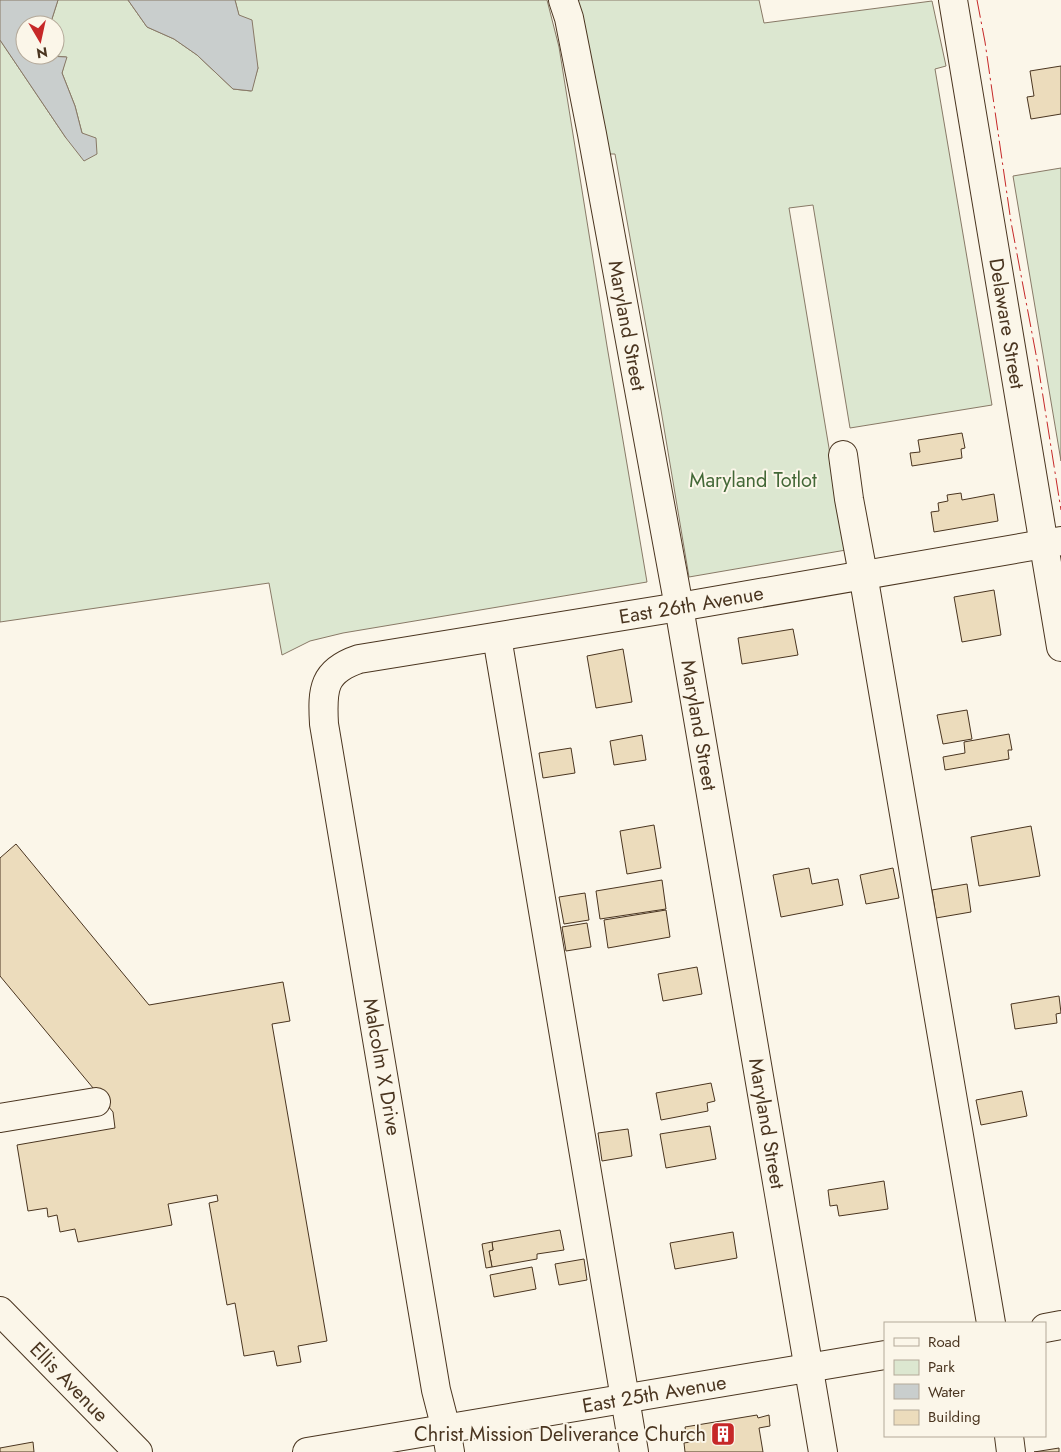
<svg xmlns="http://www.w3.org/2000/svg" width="1061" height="1452" viewBox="0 0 1061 1452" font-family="Jost,sans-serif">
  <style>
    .green { fill: #dce7d0; stroke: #887966 }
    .water { fill: #c9cecd; stroke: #887966 }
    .building { fill: #ecdcbc; stroke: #4a3520 }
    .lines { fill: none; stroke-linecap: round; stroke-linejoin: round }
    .minor-casing { stroke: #4a3520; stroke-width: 30 }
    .minor { stroke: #fbf6e9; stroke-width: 28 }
    .power { stroke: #c62828; stroke-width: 1; stroke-dasharray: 18 4 2.5 4; stroke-linecap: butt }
    .labels { text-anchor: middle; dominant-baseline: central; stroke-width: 4; stroke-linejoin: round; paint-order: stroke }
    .street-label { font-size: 20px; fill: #4a3520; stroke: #fbf6e9 }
    .park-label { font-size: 20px; fill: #436837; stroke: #fbf6e9 }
    .poi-label { font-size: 20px; fill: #4a3520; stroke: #fbf6e9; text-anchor: end }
  </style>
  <rect width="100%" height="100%" fill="#fbf6e9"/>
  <!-- green -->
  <g class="green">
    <path d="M 58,0 L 128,0 L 147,27 L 174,39 L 197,55 L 233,89 L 251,91 L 258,68 L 239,16 L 235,0 L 547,0 L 559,47 L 607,346 L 647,582 L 343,633 L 310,641 L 282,655 L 269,583 L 0,622 L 0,40 L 66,138 L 82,133 L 75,106 L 62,73 L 66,57 L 45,55 L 55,55 L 55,25 L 50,25 Z"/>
    <path d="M 574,0 L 759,0 L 764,23 L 932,1 L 946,66 L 935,69 L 992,405 L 850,428 L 813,205 L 789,208 L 846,550 L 689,577 L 661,410 L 615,154 L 608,154 Z"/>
    <path d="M 1061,168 L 1061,461 L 1013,176 Z"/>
  </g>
  <!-- water -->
  <g class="water">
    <path d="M 0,0 L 58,0 L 50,25 L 25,25 L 25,55 L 67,57 L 62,73 L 75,106 L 82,133 L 96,138 L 97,154 L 84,161 L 66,138 L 0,40 Z"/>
    <path d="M 128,0 L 235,0 L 239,15 L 252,20 L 258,68 L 252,91 L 233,89 L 197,55 L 174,39 L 147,27 Z"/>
  </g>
  <!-- building -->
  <g class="building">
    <path d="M 1061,66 L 1061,114 L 1031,119 L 1027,97 L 1034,96 L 1030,71 Z"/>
    <path d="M 962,433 L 965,448 L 961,449 L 962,458 L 912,466 L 910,453 L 920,452 L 918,440 Z"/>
    <path d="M 961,493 L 962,500 L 994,494 L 998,521 L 934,532 L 931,512 L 939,511 L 938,503 L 948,501 L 947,495 Z"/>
    <path d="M 994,590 L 1001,635 L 962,642 L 954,597 Z"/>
    <path d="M 793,629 L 798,655 L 742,664 L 738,638 Z"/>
    <path d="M 623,649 L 632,702 L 596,708 L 587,656 Z"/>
    <path d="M 967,710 L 972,739 L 943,744 L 937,715 Z"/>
    <path d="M 1009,734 L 1012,750 L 1008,750 L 1009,759 L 945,770 L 943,757 L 965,753 L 964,742 Z"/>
    <path d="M 642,735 L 646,760 L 614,765 L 610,741 Z"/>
    <path d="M 571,748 L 575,773 L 543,778 L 539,753 Z"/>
    <path d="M 654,825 L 661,868 L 627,874 L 620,831 Z"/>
    <path d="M 1031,826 L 1040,876 L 979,886 L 971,837 Z"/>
    <path d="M 16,844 L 149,1005 L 283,982 L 290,1021 L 272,1024 L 327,1341 L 298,1346 L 301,1362 L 277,1366 L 274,1351 L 244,1356 L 235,1303 L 227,1305 L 209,1203 L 218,1201 L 217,1195 L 168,1204 L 172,1225 L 78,1242 L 75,1229 L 60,1232 L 57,1215 L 48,1217 L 47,1208 L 28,1211 L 17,1145 L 115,1128 L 113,1112 L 0,976 L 0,858 Z"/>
    <path d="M 809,868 L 812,884 L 838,879 L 843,905 L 781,917 L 773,875 Z"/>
    <path d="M 893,868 L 899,898 L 866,904 L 860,875 Z"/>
    <path d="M 662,880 L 666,909 L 600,919 L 596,891 Z"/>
    <path d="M 967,884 L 971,912 L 936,918 L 932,890 Z"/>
    <path d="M 585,893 L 589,920 L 564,924 L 559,897 Z"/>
    <path d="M 666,910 L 670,937 L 608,948 L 604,920 Z"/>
    <path d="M 587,923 L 591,947 L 566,951 L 562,927 Z"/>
    <path d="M 697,967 L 702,994 L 663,1001 L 658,974 Z"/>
    <path d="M 1059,996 L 1061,1013 L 1056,1014 L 1057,1023 L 1015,1029 L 1011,1004 Z"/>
    <path d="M 711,1083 L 715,1101 L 707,1103 L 708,1111 L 661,1120 L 656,1093 Z"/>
    <path d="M 1022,1091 L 1027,1116 L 981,1125 L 976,1100 Z"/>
    <path d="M 710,1126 L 716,1159 L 666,1168 L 660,1134 Z"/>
    <path d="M 628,1129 L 632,1156 L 602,1161 L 598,1133 Z"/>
    <path d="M 884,1181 L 888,1209 L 839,1216 L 837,1205 L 830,1206 L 828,1190 Z"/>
    <path d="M 560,1230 L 564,1250 L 537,1254 L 537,1259 L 492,1267 L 489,1251 L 493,1250 L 492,1242 Z"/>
    <path d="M 733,1232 L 737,1258 L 675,1269 L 670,1243 Z"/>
    <path d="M 492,1242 L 493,1250 L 489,1251 L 492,1267 L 486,1268 L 482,1244 Z"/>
    <path d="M 584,1259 L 587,1280 L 559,1285 L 555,1264 Z"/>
    <path d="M 532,1267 L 536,1289 L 494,1297 L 490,1275 Z"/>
    <path d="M 757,1415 L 758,1418 L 769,1415 L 770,1426 L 759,1428 L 763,1452 L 685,1452 L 684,1443 L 690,1442 L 689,1439 L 687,1440 L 685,1427 Z"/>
    <path d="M 33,1442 L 34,1452 L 0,1452 L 0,1448 Z"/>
    <path d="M 1059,1448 L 1059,1452 L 1034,1452 Z"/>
  </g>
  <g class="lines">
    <defs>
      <g id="minor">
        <path id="s1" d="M 563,0 L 569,18 L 592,134 L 679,607 L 823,1452"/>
        <path id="s2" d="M 953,0 L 1061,647"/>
        <path d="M 843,455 L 849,499 L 863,574 L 991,1323"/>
        <path d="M 497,637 L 634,1452"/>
        <path d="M 0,1118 L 96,1102"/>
        <path id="s3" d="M 0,1311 L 138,1452"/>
        <path d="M 1045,1328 L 1061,1325"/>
        <path d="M 1009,1436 L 1011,1452"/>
        <path id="s4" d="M 307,1452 L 885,1355"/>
        <path id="s5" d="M 450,1452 L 446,1429 L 436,1390 L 324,724 C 322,689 323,671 359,659 L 679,607 L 1061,541"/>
      </g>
    </defs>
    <!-- minor casing -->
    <use href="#minor" class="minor-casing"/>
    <!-- minor -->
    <use href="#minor" class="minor"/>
    <!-- power -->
    <path class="power" d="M 977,0 L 985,42 L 1011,222 L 1038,365 L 1061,510"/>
  </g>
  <!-- icons -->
  <defs>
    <symbol id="building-square" viewBox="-11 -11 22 22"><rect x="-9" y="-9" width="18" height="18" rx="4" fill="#c62828" stroke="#fbf6e9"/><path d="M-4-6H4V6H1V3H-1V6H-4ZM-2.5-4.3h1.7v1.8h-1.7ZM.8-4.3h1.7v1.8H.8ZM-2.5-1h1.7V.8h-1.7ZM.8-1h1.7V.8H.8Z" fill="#fff"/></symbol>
  </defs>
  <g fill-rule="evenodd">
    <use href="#building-square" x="709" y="1420" width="28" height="28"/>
  </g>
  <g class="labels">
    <!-- street labels -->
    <g class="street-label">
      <text stroke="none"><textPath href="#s2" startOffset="328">Delaware Street</textPath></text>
      <text stroke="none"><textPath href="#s1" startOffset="332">Maryland Street</textPath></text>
      <text stroke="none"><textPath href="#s5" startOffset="1158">East 26th Avenue</textPath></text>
      <text stroke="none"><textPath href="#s1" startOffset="738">Maryland Street</textPath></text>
      <text transform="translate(382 1067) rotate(80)">Malcolm X Drive</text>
      <text stroke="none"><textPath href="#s1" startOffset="1142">Maryland Street</textPath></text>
      <text stroke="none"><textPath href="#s3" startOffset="99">Ellis Avenue</textPath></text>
      <text stroke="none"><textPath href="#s4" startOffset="352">East 25th Avenue</textPath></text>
    </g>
    <!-- park labels -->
    <g class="park-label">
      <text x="753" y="480">Maryland Totlot</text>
    </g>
    <!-- poi labels -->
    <g class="poi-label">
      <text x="706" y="1434">Christ Mission Deliverance Church</text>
    </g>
  </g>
  <!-- legend -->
  <rect x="884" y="1322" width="162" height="115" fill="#fbf6e9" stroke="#b4a999"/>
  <rect x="894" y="1338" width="25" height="8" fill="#fbf6e9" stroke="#b4a999"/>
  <text x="928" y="1347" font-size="15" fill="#4a3520">Road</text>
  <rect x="894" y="1360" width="25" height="15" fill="#dce7d0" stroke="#b4a999"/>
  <text x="928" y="1372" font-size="15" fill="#4a3520">Park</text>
  <rect x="894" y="1384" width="25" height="15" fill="#c9cecd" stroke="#b4a999"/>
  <text x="928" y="1397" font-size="15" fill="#4a3520">Water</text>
  <rect x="894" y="1410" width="25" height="15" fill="#ecdcbc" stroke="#b4a999"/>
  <text x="928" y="1422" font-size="15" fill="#4a3520">Building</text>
  <!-- north arrow -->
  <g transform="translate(40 40) rotate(171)"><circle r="24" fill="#fbf6e9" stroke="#b4a999"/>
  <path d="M0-4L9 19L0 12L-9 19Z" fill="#c62828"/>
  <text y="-8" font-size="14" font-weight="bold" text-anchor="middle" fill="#4a3520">N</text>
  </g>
</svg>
